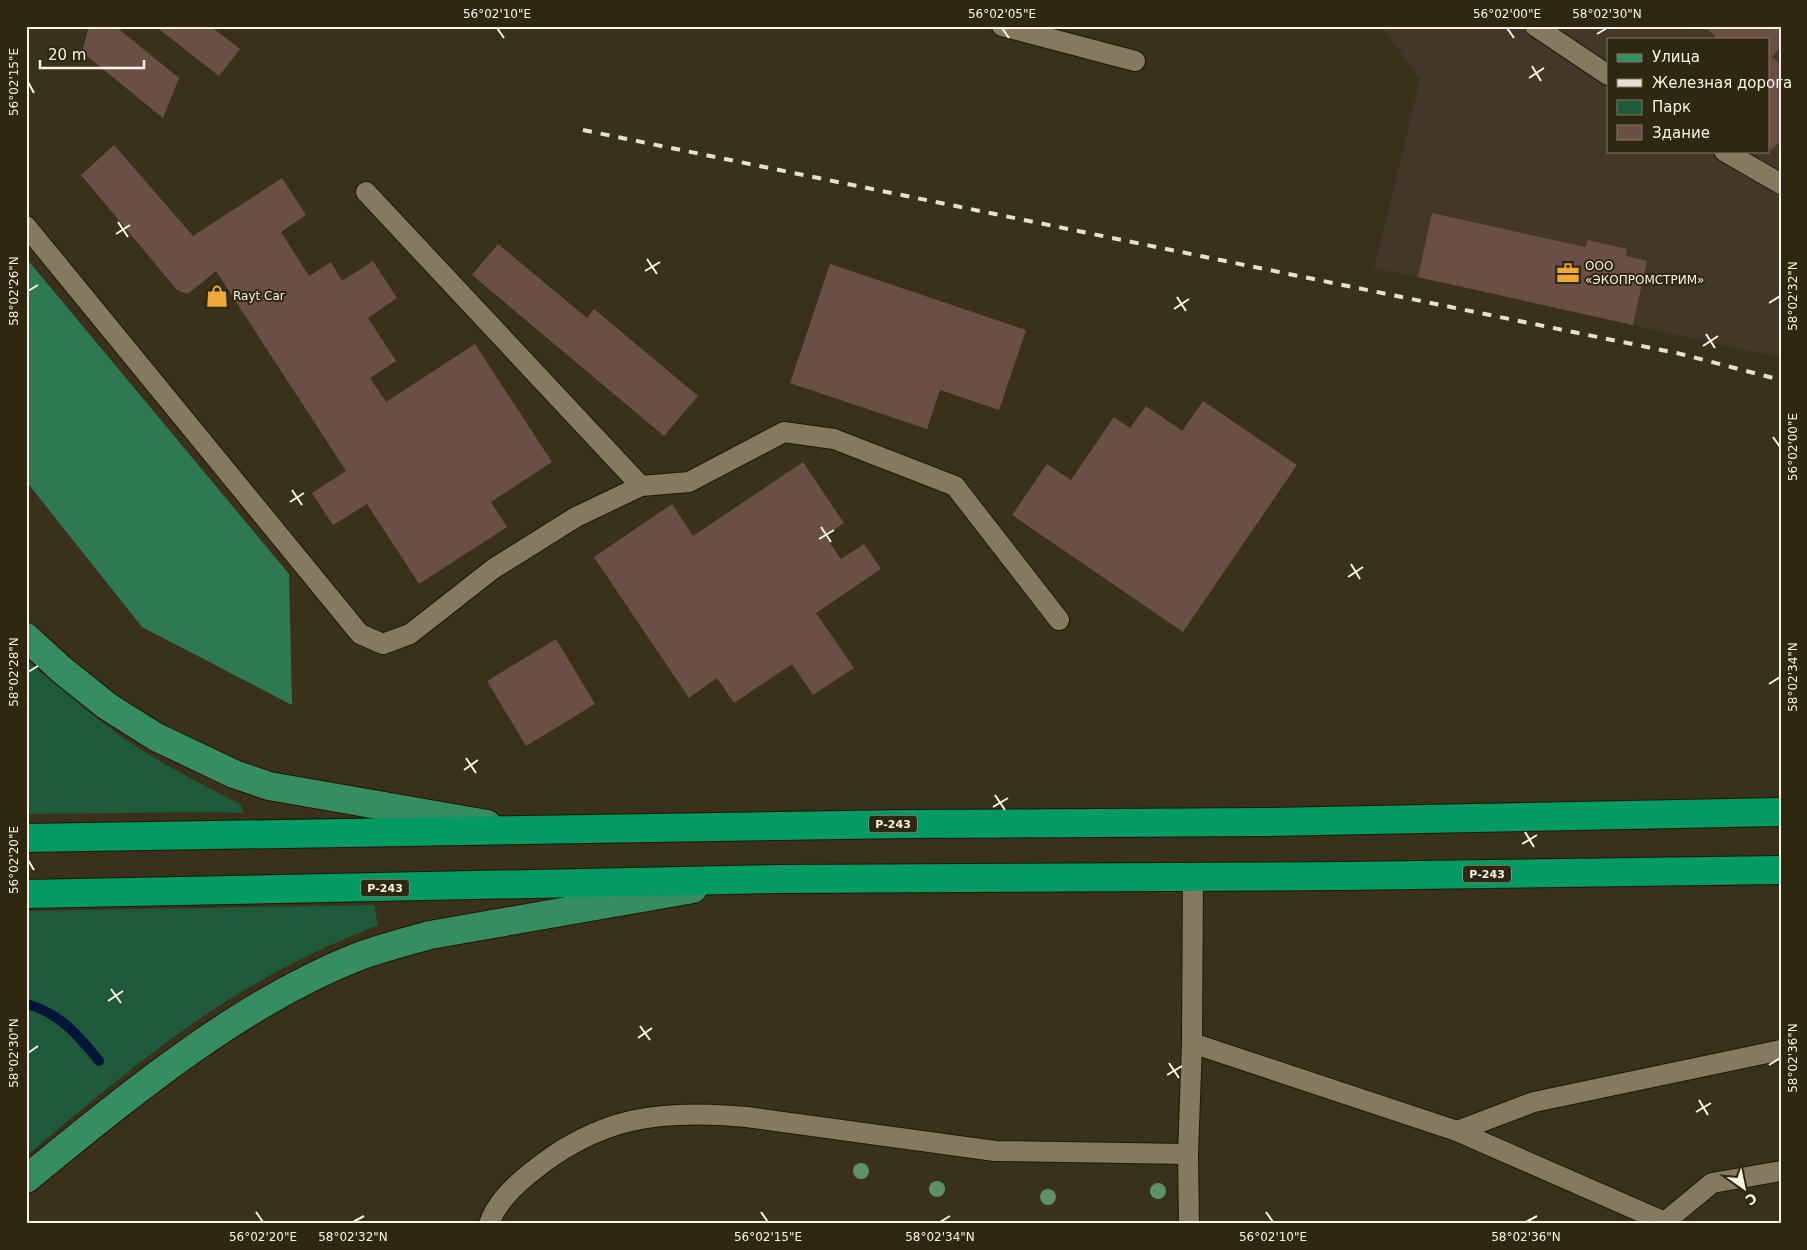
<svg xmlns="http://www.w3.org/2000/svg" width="1807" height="1250" viewBox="0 0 1807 1250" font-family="'DejaVu Sans',sans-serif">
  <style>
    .commercial { fill: #423728; fill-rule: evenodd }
    .green { fill: #1e5a3a }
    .forest { fill: #2f7952 }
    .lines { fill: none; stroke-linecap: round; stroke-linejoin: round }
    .stream { stroke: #001539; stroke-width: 10 }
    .building { fill: #6a4f47 }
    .lane-casing { stroke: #201803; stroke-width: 22 }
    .primary-casing { stroke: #201803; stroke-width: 30 }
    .highway-casing { stroke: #201803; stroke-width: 30 }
    .lane { stroke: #837a60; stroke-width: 20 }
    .primary { stroke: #378d62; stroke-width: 28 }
    .highway { stroke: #049a63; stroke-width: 28 }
    .rail { stroke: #e7e0d2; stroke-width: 4; stroke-dasharray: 9 9; stroke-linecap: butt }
    .tree { fill: #5d9166 }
    .ticks { fill: none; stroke: #faf4e6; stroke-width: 2 }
    .labels { text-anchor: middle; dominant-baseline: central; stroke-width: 4; stroke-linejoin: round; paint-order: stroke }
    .shield { fill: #2f2710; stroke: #bdb6a6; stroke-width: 1 }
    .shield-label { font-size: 11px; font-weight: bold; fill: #faf4e6 }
    .poi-label { font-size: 12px; fill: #faf4e6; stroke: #2f2710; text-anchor: start }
    .neatline { fill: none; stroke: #faf4e6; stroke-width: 2 }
    .ticks-label { font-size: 12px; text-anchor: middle; fill: #faf4e6 }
  </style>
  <rect width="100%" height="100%" fill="#39311a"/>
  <!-- commercial -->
  <path class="commercial" d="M 1381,26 L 1781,26 L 1781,358 L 1374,268 L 1420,80 ZM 1608,39 L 1768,39 L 1768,151 L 1608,151 Z"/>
  <!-- green -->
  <g class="green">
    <path d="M 26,660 C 63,690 100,723 140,749 C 172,769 206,787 240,804 L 244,813 L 205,812 L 26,814 Z"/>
    <path d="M 374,905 L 378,925 C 333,943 289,963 248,988 C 168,1035 97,1097 26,1156 L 26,911 Z"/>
  </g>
  <!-- forest -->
  <path class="forest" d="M 26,258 L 289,574 L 292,705 L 142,627 L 26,481 Z"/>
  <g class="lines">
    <!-- stream -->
    <path class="stream" d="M 26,1004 C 59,1012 79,1036 99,1061"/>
  </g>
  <!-- building -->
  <g class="building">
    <path d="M 89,26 L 115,26 L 179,78 L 163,118 L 82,52 Z"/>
    <path d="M 155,26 L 210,26 L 240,49 L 219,76 Z"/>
    <path d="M 1704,26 L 1781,26 L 1781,47 L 1772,57 L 1781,65 L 1781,140 L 1772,150 L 1768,147 L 1768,39 L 1713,39 L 1715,36 Z"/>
    <path d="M 114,145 L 193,236 L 282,178 L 306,215 L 281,232 L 309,276 L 331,262 L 342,281 L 373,261 L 397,298 L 368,318 L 396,361 L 370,378 L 386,402 L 475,344 L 552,462 L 491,502 L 507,527 L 419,584 L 367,504 L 333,525 L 312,493 L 346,471 L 216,271 L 188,294 L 177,290 L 81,175 Z"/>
    <path d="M 1432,213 L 1585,247 L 1588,240 L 1627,249 L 1626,256 L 1647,261 L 1633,325 L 1418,277 Z"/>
    <path d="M 498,244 L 587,318 L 594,309 L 698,396 L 664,436 L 472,275 Z"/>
    <path d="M 830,264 L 1026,330 L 999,410 L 940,390 L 927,429 L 790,383 Z"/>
    <path d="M 1203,401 L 1297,465 L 1183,632 L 1012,515 L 1047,464 L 1071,480 L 1114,417 L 1130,428 L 1146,406 L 1182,431 Z"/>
    <path d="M 803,462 L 844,523 L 825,536 L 841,559 L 864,544 L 881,569 L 816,613 L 854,668 L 813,695 L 792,664 L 734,703 L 717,678 L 689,698 L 594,557 L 672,504 L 693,536 Z"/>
    <path d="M 556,639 L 595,704 L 526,746 L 487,681 Z"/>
  </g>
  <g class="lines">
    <defs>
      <g id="lane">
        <path d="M 1002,26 L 1135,61"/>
        <path d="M 1535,26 L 1608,75"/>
        <path d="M 1724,151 L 1781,184"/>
        <path d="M 26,226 L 360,634 L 383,644 L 410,634 L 493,569 L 576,517 L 641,486 L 366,192"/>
        <path d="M 641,486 L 689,482 L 784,432 L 834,439 L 955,486 L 1059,620"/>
        <path d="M 1192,1043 L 1457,1131 L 1669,1224"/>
        <path d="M 1457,1131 L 1534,1102 L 1781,1050"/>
        <path d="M 1665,1222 L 1712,1183 L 1781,1171"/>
        <path d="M 489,1224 C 496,1203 513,1187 529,1174 C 599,1116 660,1109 747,1117 L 995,1151 L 1188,1154"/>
        <path d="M 1189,1224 L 1188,1154 L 1192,1043 L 1193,877"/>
      </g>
      <g id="primary">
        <path d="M 26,637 L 62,670 L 107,706 L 156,737 L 234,774 L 269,786 L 487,824"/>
        <path d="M 26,1179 C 126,1098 236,1005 357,957 C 381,948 405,942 430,935 L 693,889"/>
      </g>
      <g id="highway">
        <path d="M 26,838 L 907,824 L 1268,822 L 1781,812"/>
        <path d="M 26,894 L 779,879 L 1344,876 L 1781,870"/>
      </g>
    </defs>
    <!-- lane casing -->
    <use href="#lane" class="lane-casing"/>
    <!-- primary casing -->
    <use href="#primary" class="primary-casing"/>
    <!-- highway casing -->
    <use href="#highway" class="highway-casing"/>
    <!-- lane -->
    <use href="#lane" class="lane"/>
    <!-- primary -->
    <use href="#primary" class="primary"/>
    <!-- highway -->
    <use href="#highway" class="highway"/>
    <!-- rail -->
    <path class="rail" d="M 583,130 L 1681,354 L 1781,380"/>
  </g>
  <!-- trees -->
  <g class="tree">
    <circle cx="861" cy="1171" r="8"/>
    <circle cx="937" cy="1189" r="8"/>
    <circle cx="1158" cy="1191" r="8"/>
    <circle cx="1048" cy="1197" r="8"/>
  </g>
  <!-- ticks -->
  <path class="ticks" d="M 497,28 L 504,38M 1002,28 L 1009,38M 1507,28 L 1514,38M 1597,34 L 1607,28M 1532,66 L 1541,81M 1529,78 L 1544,68M 28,82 L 34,93M 118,222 L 128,237M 116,234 L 130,225M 647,259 L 657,274M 645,271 L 660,262M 28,291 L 38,285M 1177,297 L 1186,311M 1769,303 L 1780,296M 1174,309 L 1189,299M 1706,334 L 1715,348M 1703,346 L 1718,336M 1773,437 L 1780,447M 292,490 L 302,505M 290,502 L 304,493M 821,527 L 831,542M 819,539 L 834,530M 1351,564 L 1360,579M 1348,577 L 1363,567M 28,672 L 38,666M 1769,684 L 1780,677M 466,758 L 476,773M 464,770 L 478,760M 995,795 L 1005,810M 993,807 L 1008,798M 1525,832 L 1534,847M 1522,844 L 1537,835M 28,860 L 34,870M 111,989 L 121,1003M 108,1001 L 123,991M 640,1026 L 650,1040M 638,1038 L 652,1028M 28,1053 L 38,1046M 1169,1063 L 1179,1078M 1769,1065 L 1780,1058M 1167,1075 L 1182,1066M 1699,1100 L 1708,1115M 1696,1112 L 1711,1103M 256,1212 L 263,1222M 761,1212 L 768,1222M 1266,1212 L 1273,1222M 353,1222 L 364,1216M 940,1222 L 950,1216M 1526,1222 L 1537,1216"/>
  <!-- icons -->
  <defs>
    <symbol id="office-bare" viewBox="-9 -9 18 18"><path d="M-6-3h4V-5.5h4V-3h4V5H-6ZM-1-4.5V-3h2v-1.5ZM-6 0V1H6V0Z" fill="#eca93a" stroke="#2f2710" stroke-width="2.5" paint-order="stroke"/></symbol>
    <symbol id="shop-bare" viewBox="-9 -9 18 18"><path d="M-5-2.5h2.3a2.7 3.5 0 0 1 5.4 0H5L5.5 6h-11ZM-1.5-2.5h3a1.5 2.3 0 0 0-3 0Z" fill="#eca93a" stroke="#2f2710" stroke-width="2.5" paint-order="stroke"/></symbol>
  </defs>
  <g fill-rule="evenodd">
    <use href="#office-bare" x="1552" y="257" width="32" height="32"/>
    <use href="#shop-bare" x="201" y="280" width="32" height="32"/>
  </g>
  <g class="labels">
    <!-- shield labels -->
    <g class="shield">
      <rect x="869" y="815.5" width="48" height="17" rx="4"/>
      <rect x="1463" y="865.5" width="48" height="17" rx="4"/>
      <rect x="361" y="879.5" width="48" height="17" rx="4"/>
    </g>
    <g class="shield-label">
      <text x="893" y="824">Р-243</text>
      <text x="1487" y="874">Р-243</text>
      <text x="385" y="888">Р-243</text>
    </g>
    <!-- poi labels -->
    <g class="poi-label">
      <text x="1585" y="266">ООО<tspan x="1585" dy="14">«ЭКОПРОМСТРИМ»</tspan></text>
      <text x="233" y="296">Rayt Car</text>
    </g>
  </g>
  <!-- border -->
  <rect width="1807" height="1250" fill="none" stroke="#2f2710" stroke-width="55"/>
  <!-- legend -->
  <rect x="1607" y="38" width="162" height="115" fill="#2f2710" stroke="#807966"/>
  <rect x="1617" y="54" width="25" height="8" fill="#378d62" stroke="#807966"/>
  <text x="1652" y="62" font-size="15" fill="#faf4e6">Улица</text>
  <rect x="1617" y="79" width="25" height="8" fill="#e7e0d2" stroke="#807966"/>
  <text x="1652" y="88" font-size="15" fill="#faf4e6">Железная дорога</text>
  <rect x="1617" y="100" width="25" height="15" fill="#1e5a3a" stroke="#807966"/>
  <text x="1652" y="112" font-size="15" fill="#faf4e6">Парк</text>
  <rect x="1617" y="125" width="25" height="15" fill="#6a4f47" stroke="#807966"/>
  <text x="1652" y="138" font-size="15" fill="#faf4e6">Здание</text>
  <!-- north arrow -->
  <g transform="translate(1744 1188) rotate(147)" stroke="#2f2710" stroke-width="4" paint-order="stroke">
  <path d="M0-4L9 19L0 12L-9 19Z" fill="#faf4e6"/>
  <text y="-8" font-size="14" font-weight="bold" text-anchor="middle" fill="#faf4e6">С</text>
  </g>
  <!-- scale -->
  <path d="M40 60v8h104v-8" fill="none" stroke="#faf4e6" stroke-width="2.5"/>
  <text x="48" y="60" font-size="15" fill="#faf4e6" stroke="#2f2710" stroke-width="4" paint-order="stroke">20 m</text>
  <rect x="28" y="28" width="1752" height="1194" class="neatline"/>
  <g class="ticks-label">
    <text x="497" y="18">56°02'10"E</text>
    <text x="1002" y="18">56°02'05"E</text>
    <text x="1507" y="18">56°02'00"E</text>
    <text x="1607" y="18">58°02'30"N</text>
    <text transform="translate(14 82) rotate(-90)" y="4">56°02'15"E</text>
    <text transform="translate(14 291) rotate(-90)" y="4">58°02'26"N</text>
    <text transform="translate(1793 296) rotate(-90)" y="4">58°02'32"N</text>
    <text transform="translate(1793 447) rotate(-90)" y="4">56°02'00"E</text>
    <text transform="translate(14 672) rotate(-90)" y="4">58°02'28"N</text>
    <text transform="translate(1793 677) rotate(-90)" y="4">58°02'34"N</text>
    <text transform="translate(14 860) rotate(-90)" y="4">56°02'20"E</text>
    <text transform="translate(14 1053) rotate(-90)" y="4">58°02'30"N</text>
    <text transform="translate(1793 1058) rotate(-90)" y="4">58°02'36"N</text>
    <text x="263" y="1241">56°02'20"E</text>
    <text x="353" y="1241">58°02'32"N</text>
    <text x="768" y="1241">56°02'15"E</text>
    <text x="940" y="1241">58°02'34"N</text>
    <text x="1273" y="1241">56°02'10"E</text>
    <text x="1526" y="1241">58°02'36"N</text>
  </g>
</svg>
